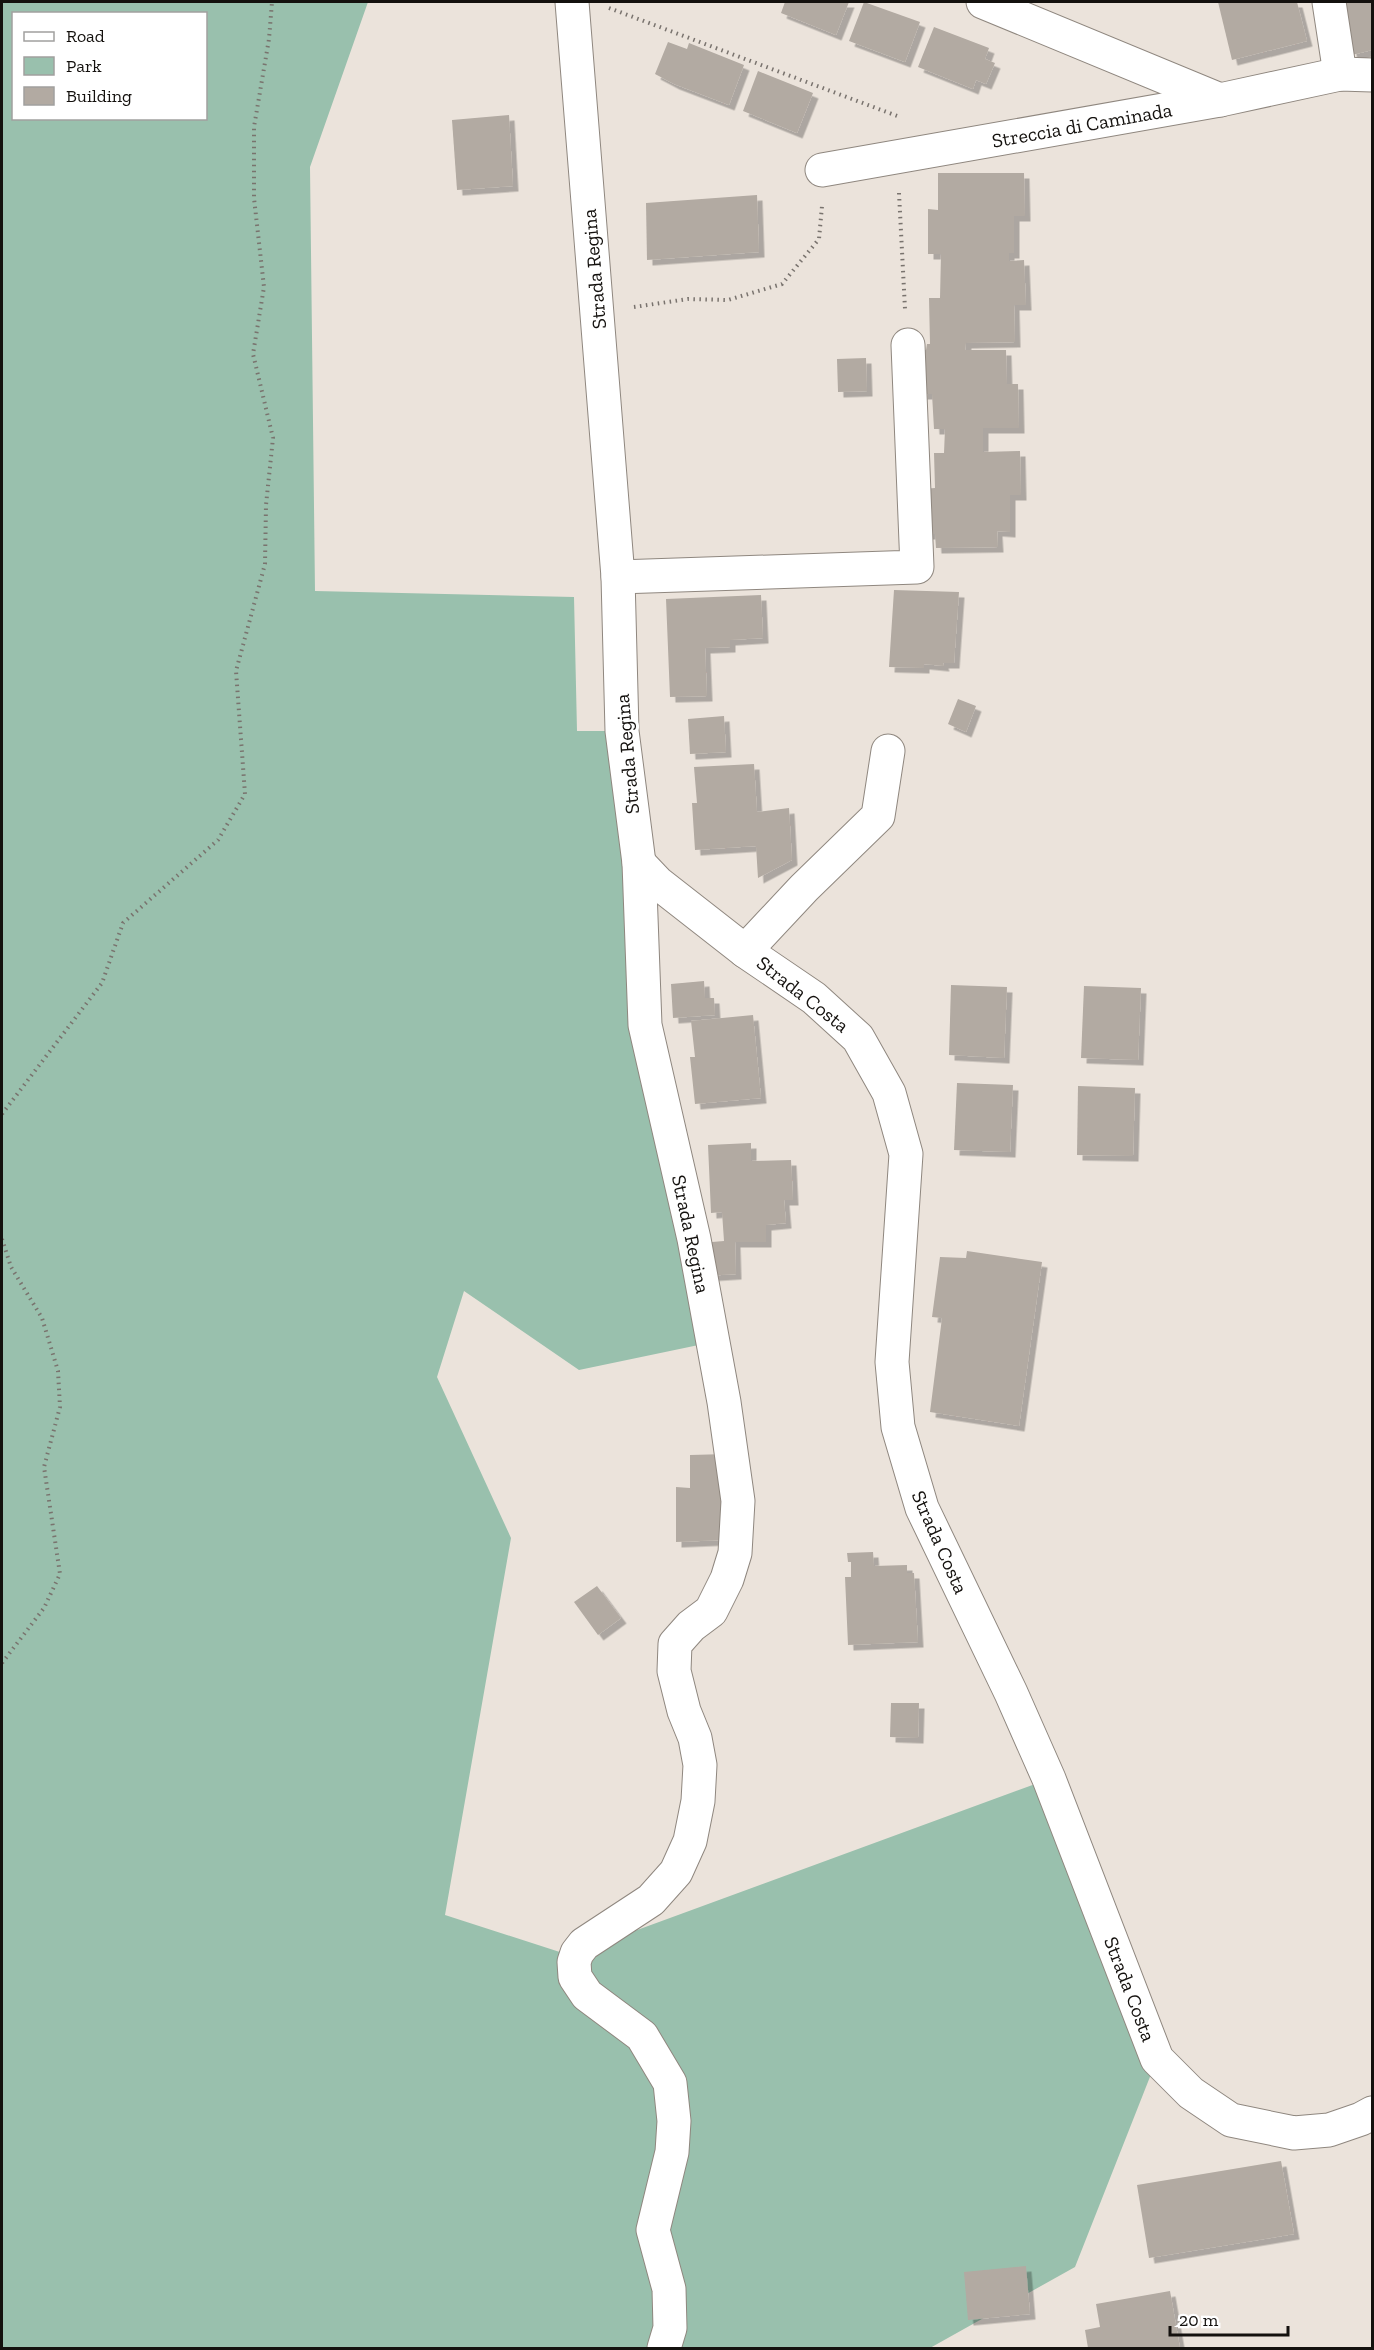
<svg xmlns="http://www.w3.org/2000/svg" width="1374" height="2350" viewBox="0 0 1374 2350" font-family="'Zilla Slab',serif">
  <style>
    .green { fill: #99c0ad; fill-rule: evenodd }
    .building { fill: #b2aaa2; filter: url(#shadow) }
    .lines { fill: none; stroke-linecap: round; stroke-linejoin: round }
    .minor-casing { stroke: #8f877f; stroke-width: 35 }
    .path { stroke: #79736e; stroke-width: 4; stroke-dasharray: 1.5 4.5; stroke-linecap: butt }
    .minor { stroke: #fff; stroke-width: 33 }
    .labels { text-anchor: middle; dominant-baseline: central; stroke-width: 6; stroke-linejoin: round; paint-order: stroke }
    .street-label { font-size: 20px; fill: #14110e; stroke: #fff }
  </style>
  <defs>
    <filter id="shadow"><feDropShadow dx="5.5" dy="5.5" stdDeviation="0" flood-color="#0004"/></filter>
  </defs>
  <rect width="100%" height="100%" fill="#ebe3db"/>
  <!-- green -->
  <path class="green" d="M 2,2 L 368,2 L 310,167 L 315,591 L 574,597 L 577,731 L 622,731 L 645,1025 L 713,1342 L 579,1370 L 464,1291 L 437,1377 L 511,1538 L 445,1915 L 569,1955 L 1049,1779 L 1157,2059 L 1075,2267 L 930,2348 L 2,2348 ZM 14,14 L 206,14 L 206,118 L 14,118 Z"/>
  <!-- building -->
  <g class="building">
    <path d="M 785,2 L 849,2 L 836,35 L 781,13 Z"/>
    <path d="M 864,2 L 920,22 L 905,62 L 849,41 Z"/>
    <path d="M 1218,2 L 1297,2 L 1307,41 L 1232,60 Z"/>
    <path d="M 1343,2 L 1372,2 L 1372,50 L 1352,55 Z"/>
    <path d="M 934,27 L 989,48 L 985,59 L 995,63 L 986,84 L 976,80 L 973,89 L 918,67 Z"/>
    <path d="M 668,42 L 687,49 L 689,43 L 744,65 L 729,105 L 674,84 L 655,74 Z"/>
    <path d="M 758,71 L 813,93 L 797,133 L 743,111 Z"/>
    <path d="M 509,115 L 513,186 L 457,190 L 452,120 Z"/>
    <path d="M 938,173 L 1024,173 L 1025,216 L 1014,216 L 1014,253 L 1009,253 L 1009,261 L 1024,260 L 1026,305 L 1014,305 L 1015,342 L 966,343 L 965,350 L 1006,350 L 1007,384 L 1018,384 L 1019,428 L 983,428 L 983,452 L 1020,451 L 1021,495 L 1010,495 L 1010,532 L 997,531 L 998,547 L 936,548 L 935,534 L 924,534 L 922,489 L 935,488 L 934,453 L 944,453 L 945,429 L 934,429 L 932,394 L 922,394 L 920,350 L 926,350 L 927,344 L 930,344 L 929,298 L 940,298 L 941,254 L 928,254 L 928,209 L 938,210 Z"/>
    <path d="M 757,195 L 759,252 L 647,260 L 646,203 Z"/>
    <path d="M 866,358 L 867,391 L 838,392 L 837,359 Z"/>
    <path d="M 894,590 L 959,592 L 954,663 L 943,663 L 944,666 L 924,664 L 924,668 L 889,667 Z"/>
    <path d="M 761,595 L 763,638 L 730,640 L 730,647 L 705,648 L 707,696 L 670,697 L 666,599 Z"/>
    <path d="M 958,699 L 976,706 L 966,732 L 948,724 Z"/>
    <path d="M 724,716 L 726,752 L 690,754 L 688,719 Z"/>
    <path d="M 754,764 L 757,812 L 789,808 L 792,860 L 758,878 L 756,846 L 695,850 L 692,803 L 697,803 L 694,767 Z"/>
    <path d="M 704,981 L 705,998 L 714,998 L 715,1015 L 673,1018 L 671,984 Z"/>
    <path d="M 951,985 L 1007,987 L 1004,1058 L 949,1055 Z"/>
    <path d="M 1084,986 L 1141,988 L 1138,1060 L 1081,1058 Z"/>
    <path d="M 753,1015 L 761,1098 L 695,1104 L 690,1057 L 695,1057 L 691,1021 Z"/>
    <path d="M 957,1083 L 1013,1085 L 1010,1152 L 954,1150 Z"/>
    <path d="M 1078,1086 L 1135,1088 L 1133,1156 L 1077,1155 Z"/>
    <path d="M 751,1143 L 751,1161 L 791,1160 L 793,1200 L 784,1200 L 786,1223 L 766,1225 L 766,1242 L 735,1242 L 736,1274 L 706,1276 L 700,1243 L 724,1241 L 722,1212 L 711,1213 L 708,1145 Z"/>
    <path d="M 967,1251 L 1042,1262 L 1019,1426 L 930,1412 L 942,1318 L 932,1317 L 940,1257 L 966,1258 Z"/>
    <path d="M 727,1454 L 723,1540 L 676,1542 L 676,1487 L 690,1488 L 690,1455 Z"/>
    <path d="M 873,1552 L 874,1566 L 907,1565 L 907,1573 L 914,1573 L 918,1642 L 848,1645 L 845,1577 L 851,1577 L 851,1562 L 848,1562 L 847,1553 Z"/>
    <path d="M 597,1586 L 621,1618 L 598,1635 L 574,1602 Z"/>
    <path d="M 891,1703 L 919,1703 L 918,1738 L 890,1737 Z"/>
    <path d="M 1281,2161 L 1294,2234 L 1149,2258 L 1137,2185 Z"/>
    <path d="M 1026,2266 L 1030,2314 L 968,2320 L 964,2272 Z"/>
    <path d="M 1170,2291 L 1180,2348 L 1088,2348 L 1085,2330 L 1100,2327 L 1096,2304 Z"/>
  </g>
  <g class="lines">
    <defs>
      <g id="minor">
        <path d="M 572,2 L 618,577 L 622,731 L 639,863 L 645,1025 L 694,1239 L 724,1402 L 738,1501 L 735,1553 L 727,1579 L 711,1611 L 691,1626 L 675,1644 L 674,1671 L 684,1711 L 695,1738 L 700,1765 L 698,1801 L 690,1841 L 676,1872 L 651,1900 L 584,1944 L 577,1953 L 574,1962 L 575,1977 L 587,1995 L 642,2036 L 670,2083 L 674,2121 L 672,2152 L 653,2230 L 669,2289 L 670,2328 L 664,2348"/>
        <path d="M 983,2 L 1220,100"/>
        <path d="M 1329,2 L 1340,74"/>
        <path d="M 822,170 L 1220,100 L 1340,74 L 1372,75"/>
        <path d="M 618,577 L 917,567 L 908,345"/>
        <path d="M 639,863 L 658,883 L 745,951 L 814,998 L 858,1038 L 889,1093 L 906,1154 L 892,1362 L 898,1427 L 922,1508 L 1011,1693 L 1049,1779 L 1157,2059 L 1191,2093 L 1231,2120 L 1294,2133 L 1329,2130 L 1361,2119 L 1372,2113"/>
        <path d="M 745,951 L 804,888 L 878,816 L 888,751"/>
      </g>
    </defs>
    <!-- minor casing -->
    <use href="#minor" class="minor-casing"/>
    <!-- path -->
    <g class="path">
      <path d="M 609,8 L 900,117"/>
      <path d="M 899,193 L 905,309"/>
      <path d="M 634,307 L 688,299 L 728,300 L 782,284 L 819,239 L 822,206"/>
      <path d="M 2,1114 L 102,983 L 123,923 L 218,840 L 245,794 L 236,671 L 265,564 L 266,505 L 273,438 L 253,354 L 264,287 L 254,198 L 254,127 L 269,39 L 272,2"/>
      <path d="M 2,1239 L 11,1267 L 42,1318 L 58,1371 L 60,1407 L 44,1467 L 60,1574 L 44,1608 L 2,1663"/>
    </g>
    <!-- minor -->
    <use href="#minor" class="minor"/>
  </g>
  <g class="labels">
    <!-- street labels -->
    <g class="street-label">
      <text transform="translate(1082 125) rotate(-10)">Streccia di Caminada</text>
      <text transform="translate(594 269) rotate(-95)">Strada Regina</text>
      <text transform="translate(627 754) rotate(-95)">Strada Regina</text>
      <text transform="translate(803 994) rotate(38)">Strada Costa</text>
      <text transform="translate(691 1234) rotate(78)">Strada Regina</text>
      <text transform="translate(940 1542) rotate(66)">Strada Costa</text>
      <text transform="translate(1130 1989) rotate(69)">Strada Costa</text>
    </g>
  </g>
  <!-- border -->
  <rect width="1374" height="2350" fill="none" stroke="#14110e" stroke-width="6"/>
  <!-- legend -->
  <rect x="12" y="12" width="195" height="108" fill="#ffffff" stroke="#a1a09f" stroke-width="1.5"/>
  <rect x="24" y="32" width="30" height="9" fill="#ffffff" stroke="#a1a09f" stroke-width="1.5"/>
  <text x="66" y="42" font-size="18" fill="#14110e">Road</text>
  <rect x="24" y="57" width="30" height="18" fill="#99c0ad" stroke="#a1a09f" stroke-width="1.5"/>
  <text x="66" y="72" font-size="18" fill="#14110e">Park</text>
  <rect x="24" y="87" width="30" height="18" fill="#b2aaa2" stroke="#a1a09f" stroke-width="1.5"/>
  <text x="66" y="102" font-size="18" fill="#14110e">Building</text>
  <!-- scale -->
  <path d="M1170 2326v9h118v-9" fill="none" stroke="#14110e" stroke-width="3"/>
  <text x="1179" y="2326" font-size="18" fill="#14110e" stroke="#ffffff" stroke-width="4.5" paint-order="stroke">20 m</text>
</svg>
